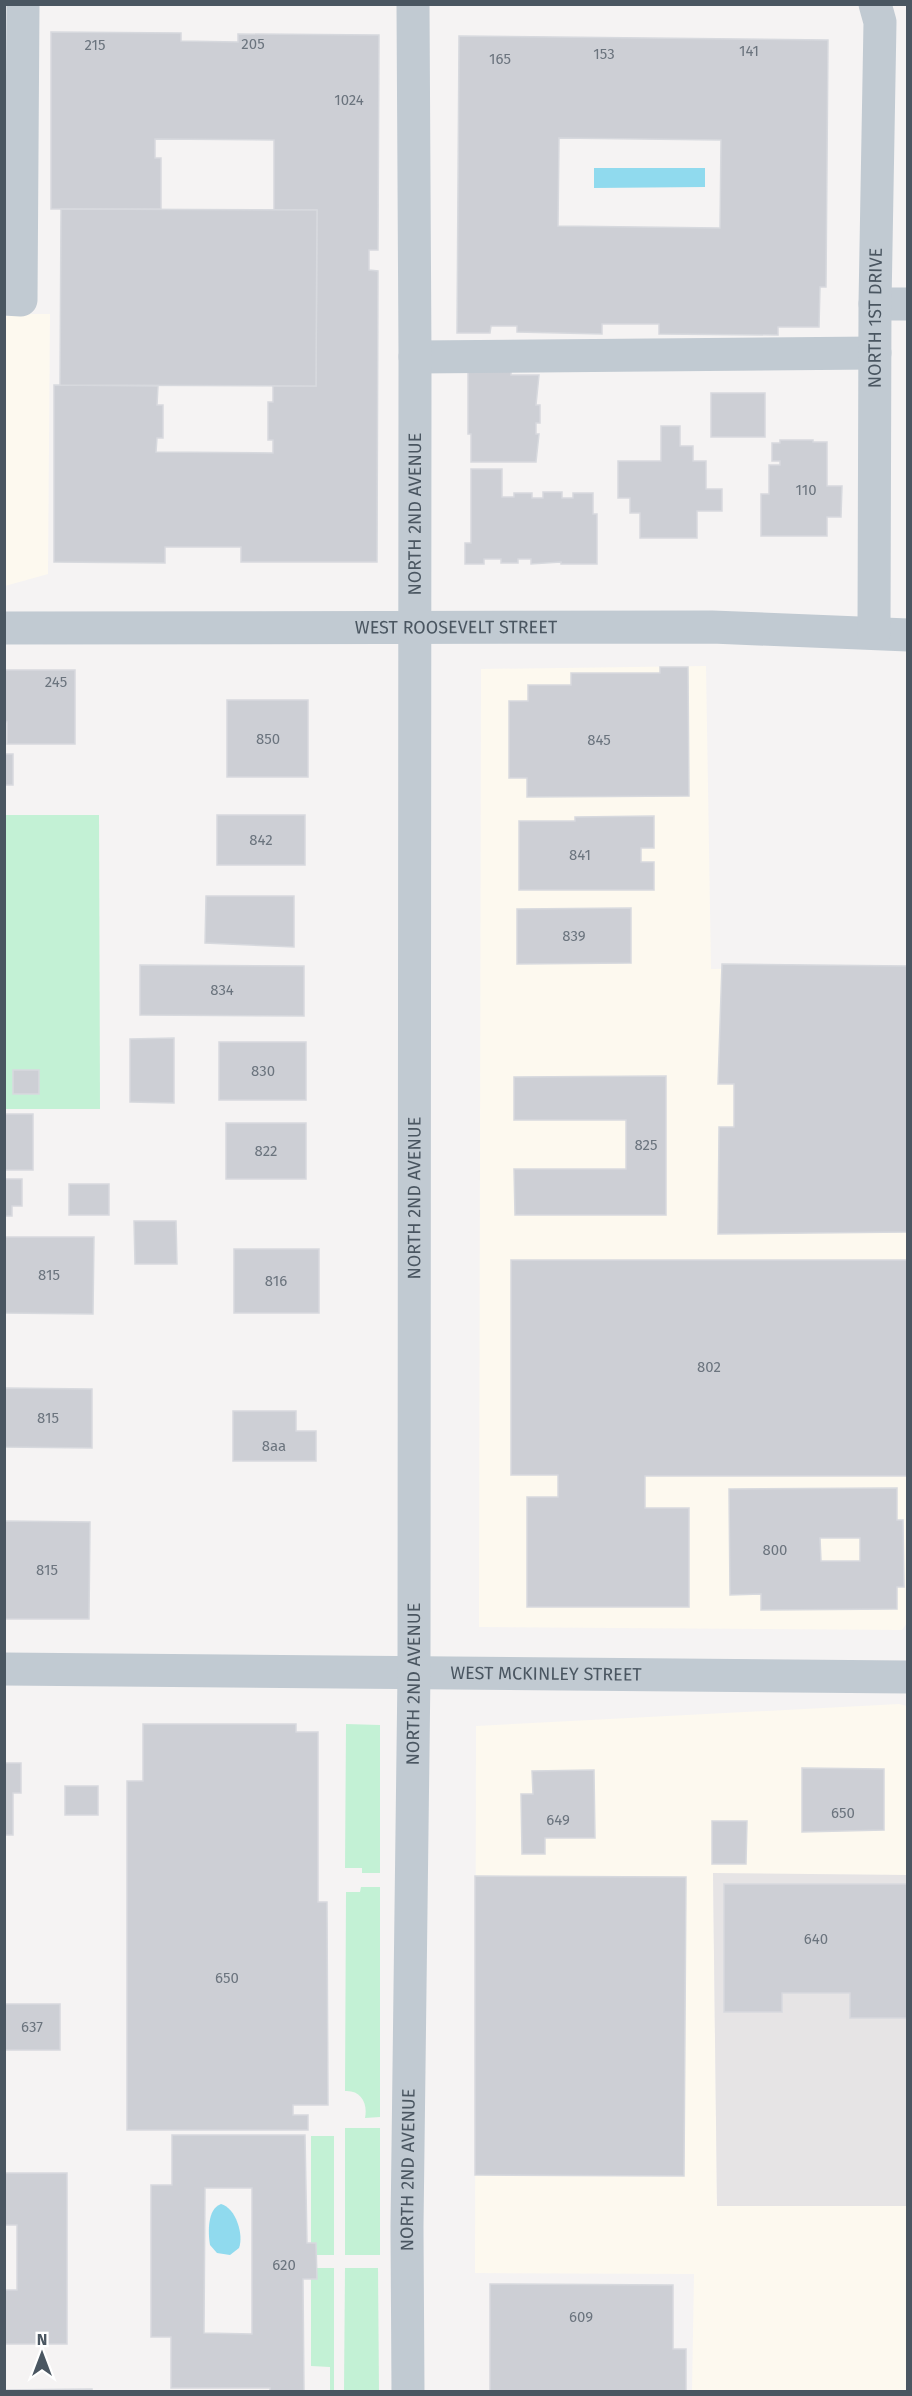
<svg xmlns="http://www.w3.org/2000/svg" width="912" height="2396" viewBox="0 0 912 2396" font-family="'Fira Sans',sans-serif">
  <style>
    .commercial { fill: #fdf9ef }
    .education { fill: #e6e4e5 }
    .green { fill: #c3f1d5 }
    .water { fill: #90daee }
    .building { fill: #cdcfd5; stroke: #d7d9de; stroke-width: 1.5; fill-rule: evenodd }
    .lines { fill: none; stroke-linecap: round; stroke-linejoin: round }
    .minor { stroke: #c1cad2; stroke-width: 33 }
    .labels { text-anchor: middle; dominant-baseline: central; stroke-width: 6; stroke-linejoin: round; paint-order: stroke }
    .number-label { font-size: 15px; fill: #6b747e }
    .street-label { font-size: 18px; fill: #4a5661; stroke: #fff }
  </style>
  <rect width="100%" height="100%" fill="#f5f3f3"/>
  <!-- commercial -->
  <g class="commercial">
    <path d="M 5,314 L 50,314 L 48,574 L 5,586 Z"/>
    <path d="M 706,666 L 711,969 L 907,966 L 907,1623 L 902,1630 L 479,1627 L 481,669 Z"/>
    <path d="M 899,1704 L 907,1706 L 907,1875 L 713,1874 L 717,2206 L 907,2206 L 907,2391 L 692,2391 L 694,2274 L 475,2273 L 476,1726 Z"/>
  </g>
  <!-- education -->
  <path class="education" d="M 713,1873 L 907,1875 L 907,2206 L 717,2206 Z"/>
  <!-- green -->
  <g class="green">
    <path d="M 5,815 L 99,815 L 100,1109 L 5,1109 Z"/>
    <path d="M 346,1724 L 380,1725 L 380,1873 L 362,1873 L 362,1868 L 345,1868 Z"/>
    <path d="M 361,1887 L 380,1887 L 380,2117 L 365,2118 C 368,2103 361,2090 345,2091 L 346,1892 L 360,1892 Z"/>
    <rect x="345" y="2128" width="35" height="127"/>
    <path d="M 311,2136 L 334,2136 L 334,2255 L 316,2255 L 316,2244 L 311,2243 Z"/>
    <path d="M 317,2268 L 334,2268 L 334,2391 L 330,2391 L 330,2367 L 311,2366 L 311,2279 L 317,2279 Z"/>
    <path d="M 345,2268 L 378,2268 L 379,2391 L 344,2391 Z"/>
  </g>
  <!-- water -->
  <g class="water">
    <path d="M 594,168 L 705,168 L 705,187 L 594,188 Z"/>
    <path d="M 221,2204 C 236,2208 244,2235 239,2248 L 230,2255 L 217,2253 L 210,2245 C 208,2233 207,2209 221,2204 Z"/>
  </g>
  <!-- building -->
  <g class="building">
    <path d="M 51,32 L 181,33 L 181,41 L 238,42 L 238,34 L 379,35 L 378,250 L 369,250 L 369,270 L 378,271 L 377,562 L 241,562 L 241,547 L 165,547 L 165,563 L 54,562 L 54,385 L 158,386 L 157,405 L 163,405 L 163,438 L 157,438 L 156,452 L 273,453 L 273,440 L 268,440 L 268,402 L 273,402 L 273,386 L 316,386 L 317,210 L 274,210 L 274,140 L 155,139 L 155,158 L 161,158 L 161,209 L 51,209 Z"/>
    <path d="M 459,36 L 828,40 L 826,287 L 820,287 L 819,327 L 778,327 L 778,335 L 659,334 L 659,324 L 602,324 L 602,334 L 517,332 L 517,326 L 491,326 L 490,333 L 457,333 ZM 559,138 L 721,140 L 720,228 L 558,226 Z"/>
    <path d="M 61,209 L 317,210 L 316,386 L 60,385 Z"/>
    <path d="M 468,370 L 511,370 L 511,375 L 539,375 L 536,405 L 540,405 L 540,423 L 536,423 L 536,434 L 539,434 L 536,462 L 471,462 L 471,434 L 468,434 Z"/>
    <rect x="711" y="393" width="54" height="44"/>
    <path d="M 661,426 L 680,426 L 680,446 L 693,446 L 693,461 L 706,461 L 706,489 L 722,489 L 722,511 L 697,511 L 697,538 L 640,538 L 640,513 L 630,513 L 630,498 L 618,498 L 618,461 L 661,461 Z"/>
    <path d="M 780,440 L 813,440 L 813,442 L 827,442 L 827,486 L 842,486 L 841,517 L 827,517 L 827,536 L 761,536 L 761,494 L 769,494 L 769,465 L 780,465 L 780,461 L 772,461 L 772,443 L 780,443 Z"/>
    <path d="M 471,469 L 502,469 L 502,497 L 514,497 L 514,493 L 532,493 L 532,498 L 543,498 L 543,492 L 562,492 L 562,498 L 573,498 L 573,493 L 593,493 L 593,514 L 597,514 L 597,564 L 561,564 L 561,562 L 531,564 L 531,559 L 518,559 L 518,563 L 501,563 L 501,559 L 484,559 L 484,564 L 465,564 L 465,543 L 471,543 Z"/>
    <path d="M 660,667 L 688,667 L 689,796 L 527,797 L 527,778 L 509,778 L 509,701 L 528,701 L 528,685 L 571,685 L 571,673 L 660,673 Z"/>
    <path d="M 4,670 L 75,670 L 75,744 L 7,744 L 7,722 L 4,722 Z"/>
    <rect x="227" y="700" width="81" height="77"/>
    <rect x="4" y="754" width="9" height="31"/>
    <rect x="217" y="815" width="88" height="50"/>
    <path d="M 654,816 L 654,848 L 641,848 L 641,862 L 654,862 L 654,890 L 519,890 L 519,821 L 575,821 L 575,817 Z"/>
    <path d="M 206,896 L 294,896 L 294,947 L 205,943 Z"/>
    <path d="M 631,908 L 631,963 L 517,964 L 517,909 Z"/>
    <path d="M 722,964 L 908,966 L 908,1232 L 718,1234 L 719,1127 L 734,1127 L 734,1084 L 718,1084 Z"/>
    <path d="M 140,965 L 304,966 L 304,1016 L 140,1015 Z"/>
    <path d="M 174,1038 L 174,1103 L 130,1102 L 130,1039 Z"/>
    <rect x="219" y="1042" width="87" height="58"/>
    <rect x="13" y="1070" width="26" height="24"/>
    <path d="M 666,1076 L 666,1215 L 515,1215 L 514,1169 L 626,1169 L 626,1120 L 514,1120 L 514,1077 Z"/>
    <rect x="4" y="1114" width="29" height="56"/>
    <rect x="226" y="1123" width="80" height="56"/>
    <path d="M 4,1179 L 22,1179 L 22,1206 L 12,1206 L 12,1216 L 4,1216 Z"/>
    <rect x="69" y="1184" width="40" height="31"/>
    <path d="M 134,1221 L 176,1221 L 177,1264 L 135,1264 Z"/>
    <path d="M 4,1237 L 94,1237 L 93,1314 L 4,1313 Z"/>
    <rect x="234" y="1249" width="85" height="64"/>
    <path d="M 511,1260 L 908,1260 L 908,1476 L 645,1476 L 645,1508 L 689,1508 L 689,1607 L 527,1607 L 527,1497 L 558,1497 L 558,1475 L 511,1475 Z"/>
    <path d="M 4,1388 L 92,1389 L 92,1448 L 4,1447 Z"/>
    <path d="M 233,1411 L 296,1411 L 296,1431 L 316,1431 L 316,1461 L 233,1461 Z"/>
    <path d="M 897,1488 L 897,1520 L 903,1520 L 904,1587 L 897,1587 L 897,1609 L 761,1610 L 761,1594 L 730,1595 L 729,1489 ZM 820,1538 L 860,1538 L 860,1561 L 821,1561 Z"/>
    <path d="M 4,1521 L 90,1522 L 89,1619 L 4,1619 Z"/>
    <path d="M 143,1724 L 296,1724 L 296,1732 L 318,1732 L 318,1902 L 327,1902 L 328,2105 L 293,2105 L 293,2115 L 308,2115 L 308,2130 L 127,2130 L 127,1781 L 143,1781 Z"/>
    <path d="M 4,1763 L 21,1763 L 21,1793 L 13,1793 L 13,1835 L 4,1835 Z"/>
    <path d="M 802,1768 L 884,1769 L 884,1830 L 802,1832 Z"/>
    <path d="M 594,1770 L 595,1838 L 545,1838 L 545,1854 L 522,1854 L 521,1794 L 533,1794 L 532,1771 Z"/>
    <rect x="65" y="1786" width="33" height="29"/>
    <path d="M 712,1821 L 747,1821 L 746,1864 L 712,1864 Z"/>
    <path d="M 475,1876 L 686,1877 L 684,2176 L 475,2175 Z"/>
    <path d="M 724,1884 L 908,1884 L 908,2018 L 850,2018 L 850,1993 L 782,1993 L 782,2012 L 724,2012 Z"/>
    <rect x="4" y="2004" width="56" height="46"/>
    <path d="M 172,2135 L 305,2135 L 307,2243 L 316,2243 L 317,2279 L 303,2279 L 304,2392 L 270,2392 L 270,2388 L 171,2388 L 171,2337 L 151,2337 L 151,2185 L 172,2185 ZM 205,2188 L 252,2188 L 252,2334 L 204,2333 Z"/>
    <path d="M 4,2173 L 67,2173 L 67,2344 L 4,2344 L 4,2290 L 17,2290 L 17,2225 L 4,2225 Z"/>
    <path d="M 490,2284 L 673,2285 L 673,2349 L 686,2349 L 686,2392 L 490,2392 Z"/>
    <path d="M 92,2389 L 92,2392 L 4,2392 L 4,2390 Z"/>
  </g>
  <g class="lines">
    <!-- minor -->
    <g class="minor">
      <path d="M 4,299 L 21,300 L 23,4"/>
      <path d="M 875,304 L 908,304"/>
      <path d="M 415,357 L 875,353"/>
      <path id="s1" d="M 4,628 L 712,627 L 908,635"/>
      <path id="s2" d="M 874,633 L 875,304 L 880,22 L 875,4"/>
      <path id="s3" d="M 4,1669 L 908,1677"/>
      <path id="s4" d="M 408,2392 L 407,2227 L 414,1672 L 415,357 L 413,5"/>
    </g>
  </g>
  <g class="labels">
    <!-- number labels -->
    <g class="number-label">
      <text x="253" y="44">205</text>
      <text x="95" y="45">215</text>
      <text x="749" y="51">141</text>
      <text x="604" y="54">153</text>
      <text x="500" y="59">165</text>
      <text x="349" y="100">1024</text>
      <text x="806" y="490">110</text>
      <text x="56" y="682">245</text>
      <text x="268" y="739">850</text>
      <text x="599" y="740">845</text>
      <text x="261" y="840">842</text>
      <text x="580" y="855">841</text>
      <text x="574" y="936">839</text>
      <text x="222" y="990">834</text>
      <text x="263" y="1071">830</text>
      <text x="646" y="1145">825</text>
      <text x="266" y="1151">822</text>
      <text x="49" y="1275">815</text>
      <text x="276" y="1281">816</text>
      <text x="709" y="1367">802</text>
      <text x="48" y="1418">815</text>
      <text x="274" y="1446">8aa</text>
      <text x="775" y="1550">800</text>
      <text x="47" y="1570">815</text>
      <text x="843" y="1813">650</text>
      <text x="558" y="1820">649</text>
      <text x="816" y="1939">640</text>
      <text x="227" y="1978">650</text>
      <text x="32" y="2027">637</text>
      <text x="284" y="2265">620</text>
      <text x="581" y="2317">609</text>
    </g>
    <!-- street labels -->
    <g class="street-label">
      <text stroke="none"><textPath href="#s2" startOffset="315">NORTH 1ST DRIVE</textPath></text>
      <text stroke="none"><textPath href="#s4" startOffset="1878">NORTH 2ND AVENUE</textPath></text>
      <text stroke="none"><textPath href="#s1" startOffset="452">WEST ROOSEVELT STREET</textPath></text>
      <text stroke="none"><textPath href="#s4" startOffset="1194">NORTH 2ND AVENUE</textPath></text>
      <text stroke="none"><textPath href="#s3" startOffset="542">WEST MCKINLEY STREET</textPath></text>
      <text stroke="none"><textPath href="#s4" startOffset="708">NORTH 2ND AVENUE</textPath></text>
      <text stroke="none"><textPath href="#s4" startOffset="222">NORTH 2ND AVENUE</textPath></text>
    </g>
  </g>
  <!-- border -->
  <rect width="912" height="2396" fill="none" stroke="#4a5661" stroke-width="12"/>
  <!-- north arrow -->
  <g transform="translate(42 2354)" stroke="#ffffff" stroke-width="4.5" paint-order="stroke">
  <path d="M0-4.5L10 22L0 15L-10 22Z" fill="#4a5661"/>
  <text y="-9" font-size="16" font-weight="bold" text-anchor="middle" fill="#4a5661">N</text>
  </g>
</svg>
